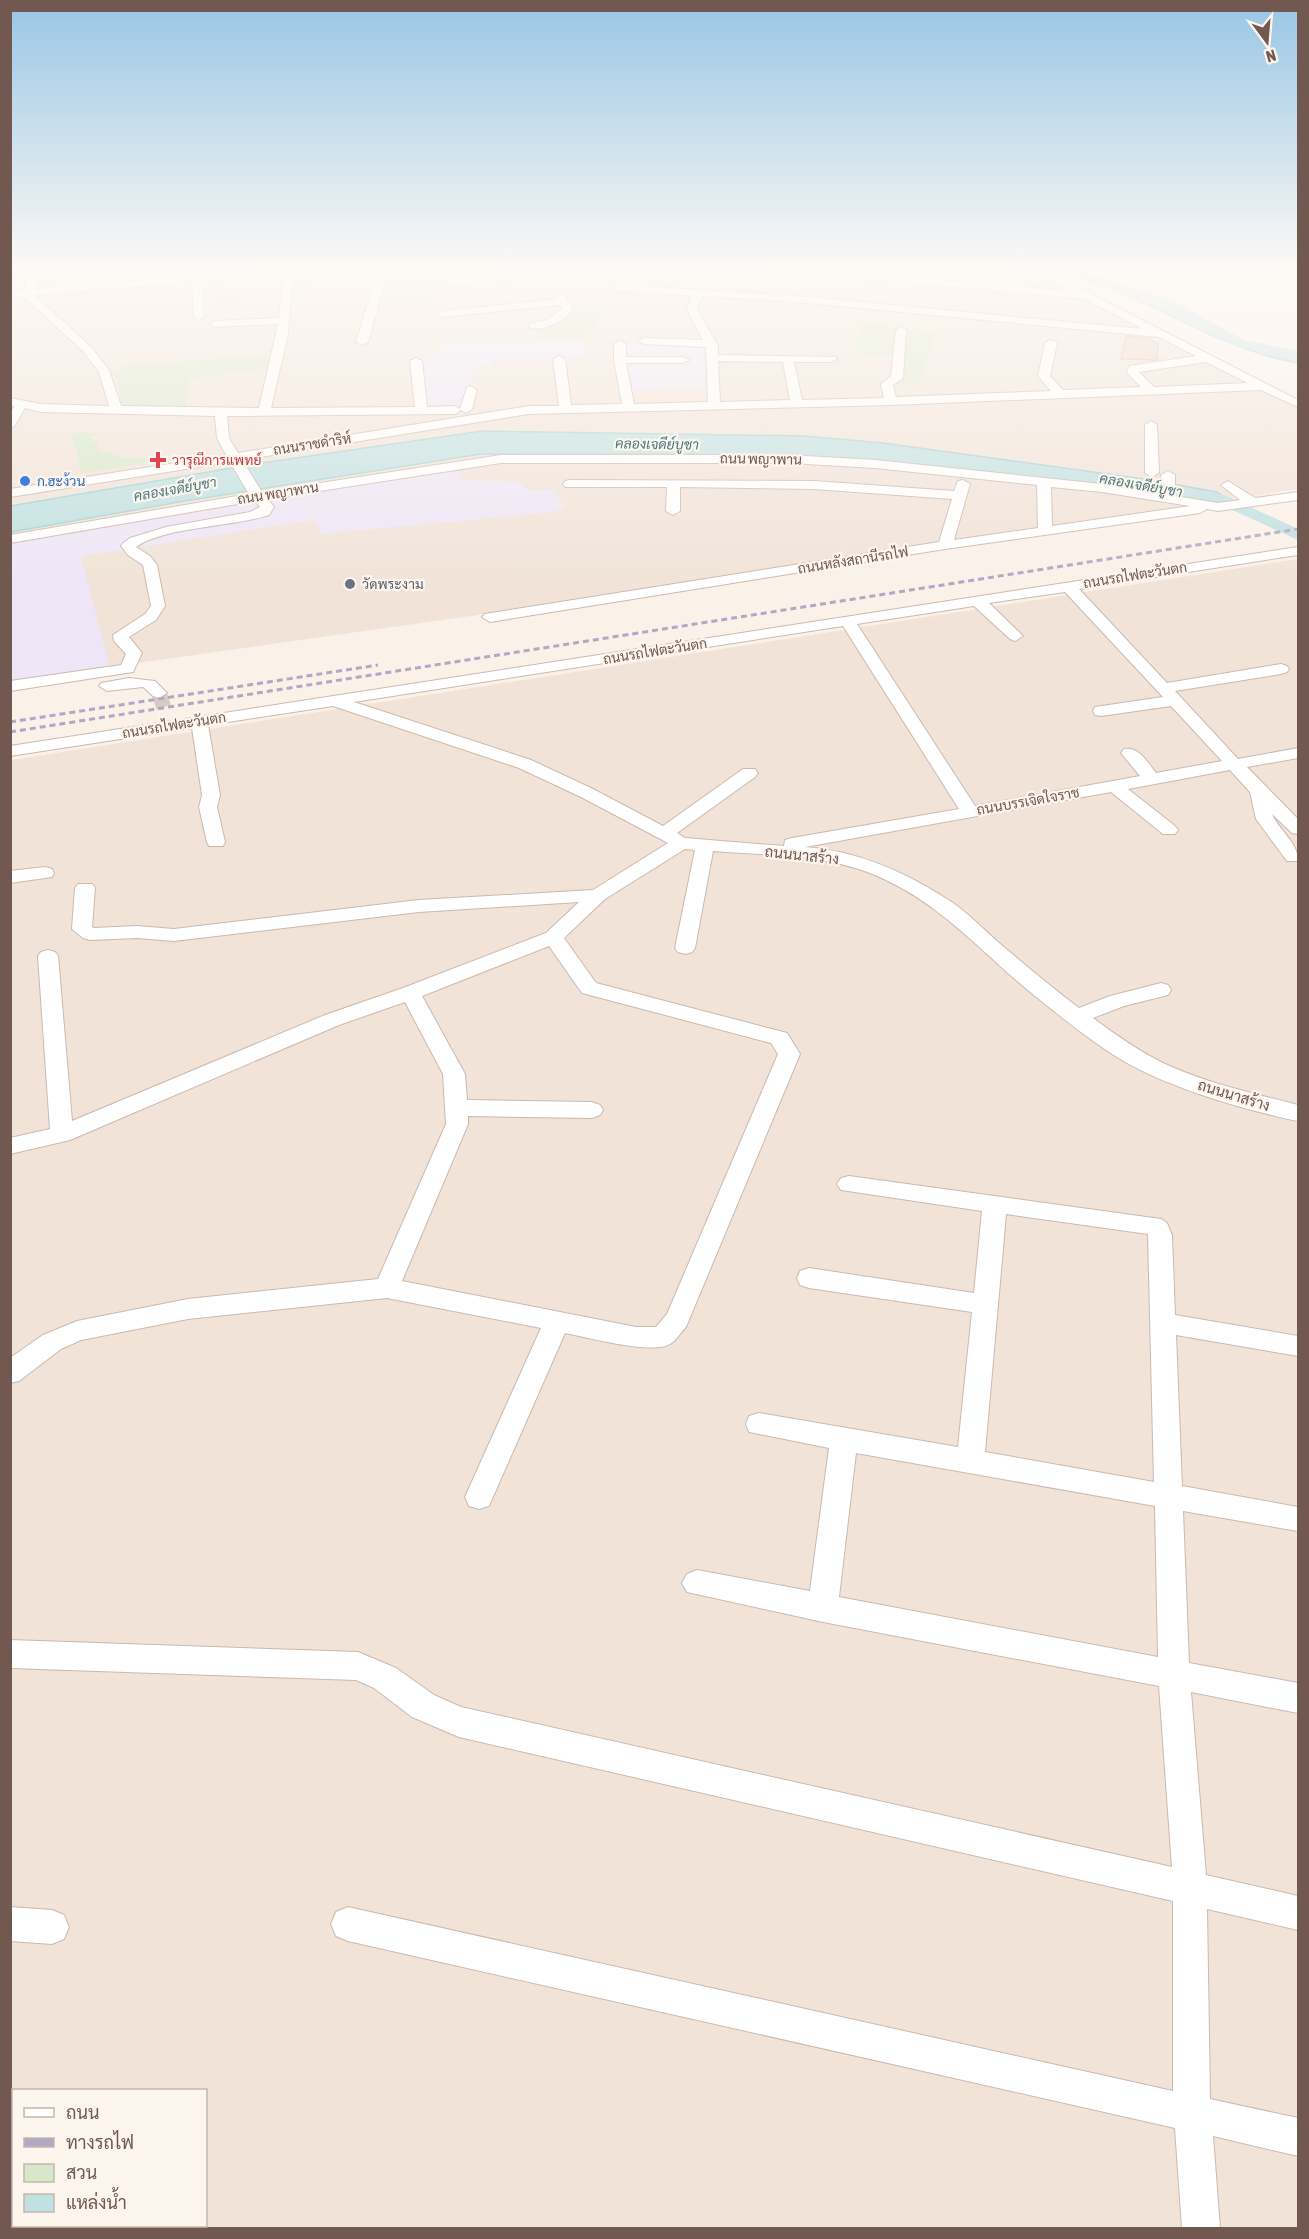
<svg xmlns="http://www.w3.org/2000/svg" width="1309" height="2239" viewBox="0 0 1309 2239" font-family="'Asap Condensed',Sarabun,sans-serif">
  <style>
    .residential { fill: #f1e3d8; fill-rule: evenodd }
    .education { fill: #eee6f6 }
    .green { fill: #d8e6c9 }
    .water { fill: #c0e0e1; stroke: #a7d0d2; stroke-width: 1.5 }
    .lines { fill: none; stroke-linecap: round; stroke-linejoin: round }
    .canal { fill: #c0e0e1; fill-rule: evenodd }
    .building { fill: #eccfc4; stroke: #dcb5a7; stroke-width: 1.5 }
    .minor-tunnel { stroke: #d8cbc3; stroke-width: 15; stroke-dasharray: 15 8; stroke-linecap: butt }
    .minor-casing { stroke: #cbb9b0; stroke-width: 2 }
    .minor { fill: #fff; fill-rule: evenodd }
    .rail { stroke: #b3a8c3; stroke-width: 3; stroke-dasharray: 6 4; stroke-linecap: butt }
    .health-dot { fill: #e0444e; stroke: #fdf6ef; stroke-width: 2 }
    .shop-dot { fill: #3f7fe0; stroke: #fdf6ef; stroke-width: 2 }
    .worship-dot { fill: #6b7280; stroke: #fdf6ef; stroke-width: 2 }
    .labels { text-anchor: middle; dominant-baseline: central; stroke-width: 4.5; stroke-linejoin: round; paint-order: stroke }
    .far-street-label { font-size: 14px; fill: #715850; stroke: #fdf6ef }
    .far-water-label { font-size: 14px; font-style: italic; fill: #49787b; stroke: #fdf6ef }
    .far-health-label { font-size: 14px; fill: #be3a42; stroke: #fdf6ef; text-anchor: start }
    .far-shop-label { font-size: 14px; fill: #366cbe; stroke: #fdf6ef; text-anchor: start }
    .far-worship-label { font-size: 14px; fill: #5b616d; stroke: #fdf6ef; text-anchor: start }
    .street-label { font-size: 15px; fill: #715850; stroke: #fdf6ef }
  </style>
  <rect width="100%" height="100%" fill="#faf1e9"/>
  <!-- residential -->
  <g class="residential">
    <path d="M 11,271 L 1057,271 L 1298,402 L 1298,489 L 478,615 L 109,667 L 11,676 Z"/>
    <path d="M 1298,559 L 1298,2228 L 11,2228 L 11,760 ZM 14,2090 L 206,2090 L 206,2226 L 14,2226 Z"/>
  </g>
  <!-- education -->
  <g class="education">
    <path d="M 440,340 L 585,343 L 586,358 L 493,360 L 493,366 L 474,367 L 463,408 L 418,409 L 413,359 L 439,358 Z"/>
    <path d="M 623,344 L 712,346 L 713,389 L 628,390 Z"/>
    <path d="M 457,469 L 462,480 L 520,482 L 528,491 L 553,489 L 565,508 L 551,512 L 321,534 L 314,520 L 81,556 L 109,666 L 11,680 L 11,544 Z"/>
  </g>
  <!-- green -->
  <g class="green">
    <path d="M 390,271 L 436,271 L 436,305 L 381,306 Z"/>
    <path d="M 1226,271 L 1276,271 L 1292,278 L 1254,284 Z"/>
    <path d="M 309,276 L 307,288 L 314,292 L 336,292 L 362,288 L 361,295 L 288,298 L 290,278 Z"/>
    <path d="M 228,296 L 238,297 L 240,307 L 243,309 C 230,313 215,320 207,303 Z"/>
    <path d="M 596,302 L 612,303 L 583,341 L 537,341 L 538,327 L 572,312 L 572,304 Z"/>
    <path d="M 860,323 L 936,332 L 918,383 L 891,384 L 902,357 L 855,354 Z"/>
    <path d="M 270,355 L 266,369 L 190,379 L 186,408 L 122,407 L 118,383 L 114,373 L 121,372 L 121,366 Z"/>
    <path d="M 79,432 L 98,433 L 90,438 L 98,444 L 97,450 L 126,458 L 144,457 L 146,461 L 140,464 L 80,473 L 78,454 L 70,434 Z"/>
  </g>
  <!-- water -->
  <g class="water">
    <path d="M 1060,271 C 1095,271 1129,288 1160,304 C 1204,325 1249,349 1298,352 L 1298,363 C 1234,352 1179,318 1120,292 C 1100,283 1079,281 1060,271 Z"/>
    <path d="M 482,431 L 804,436 L 883,443 L 1144,479 L 1217,492 L 1234,503 L 1219,504 L 946,468 L 784,455 L 481,454 L 185,501 L 11,532 L 11,506 L 255,464 Z"/>
  </g>
  <g class="lines">
    <!-- canal -->
    <g class="canal">
      <path d="M 1060,271 L 1077,271 L 1175,302 L 1244,340 L 1298,351 L 1298,359 L 1236,346 L 1167,308 Z"/>
      <path d="M 1208,491 L 1227,496 L 1298,529 L 1298,540 L 1217,503 L 1203,499 L 1200,496 L 1203,493 Z"/>
    </g>
  </g>
  <!-- building -->
  <path class="building" d="M 1126,336 L 1148,338 L 1158,344 L 1157,360 L 1121,359 Z"/>
  <g class="lines">
    <!-- minor-tunnel -->
    <path class="minor-tunnel" d="M 159,693 L 166,714"/>
    <defs>
      <g id="minor">
        <path d="M 23,271 L 33,271 L 37,289 L 252,271 L 293,271 L 288,334 L 271,408 L 415,407 L 410,361 L 416,358 L 422,361 L 427,407 L 455,406 L 460,409 L 467,387 L 471,386 L 477,390 L 472,409 L 466,413 L 461,410 L 455,414 L 227,416 L 229,438 L 238,453 L 529,406 L 559,406 L 553,359 L 559,356 L 565,359 L 571,405 L 622,404 L 614,360 L 614,344 L 620,341 L 626,344 L 626,357 L 683,357 L 689,360 L 683,363 L 626,363 L 634,404 L 708,402 L 706,347 L 644,344 L 638,341 L 644,338 L 703,340 L 687,310 L 692,296 L 614,290 L 613,288 L 618,285 L 797,296 L 1143,329 L 1085,299 L 861,279 L 770,274 L 765,271 L 861,273 L 1070,291 L 1033,271 L 1046,271 L 1298,400 L 1298,407 L 1261,390 L 891,405 L 529,414 L 242,460 L 262,492 L 501,455 L 789,455 L 875,460 L 1102,484 L 1161,494 L 1161,475 L 1168,471 L 1175,475 L 1175,496 L 1218,503 L 1240,500 L 1221,485 L 1228,481 L 1255,498 L 1298,492 L 1298,500 L 1218,511 L 1207,509 L 1200,513 L 945,549 L 490,622 L 482,617 L 485,614 L 939,542 L 952,499 L 814,489 L 680,487 L 680,511 L 673,515 L 666,511 L 667,487 L 565,487 L 563,484 L 565,481 L 570,480 L 814,481 L 954,491 L 958,481 L 963,480 L 970,484 L 954,540 L 1038,528 L 1037,485 L 875,468 L 789,463 L 501,463 L 268,499 L 274,507 L 269,515 C 234,527 163,527 136,547 L 150,556 L 157,565 L 165,606 L 156,620 L 129,637 L 142,653 L 133,672 L 10,691 L 10,681 L 121,665 L 126,654 L 114,641 L 113,635 L 145,614 L 151,606 L 143,565 L 128,555 L 121,546 L 123,543 L 130,538 L 166,527 L 250,512 L 260,507 L 255,501 L 10,543 L 10,535 L 249,494 L 230,462 L 10,497 L 10,489 L 226,455 L 217,438 L 215,416 L 41,412 L 25,408 L 14,427 L 10,428 L 10,413 L 15,406 L 10,405 L 10,398 L 41,404 L 109,406 L 99,372 L 83,351 L 23,296 L 10,297 L 10,291 L 26,290 ZM 283,274 L 279,318 L 215,321 L 210,324 L 215,327 L 278,324 L 259,408 L 121,406 L 109,370 L 91,347 L 34,295 L 192,282 L 194,317 L 199,320 L 204,317 L 202,281 ZM 702,296 L 797,302 L 1159,337 L 1196,356 L 1129,366 L 1127,373 L 1141,387 L 1063,390 L 1050,376 L 1057,343 L 1051,340 L 1045,343 L 1038,376 L 1051,391 L 896,397 L 893,385 L 903,378 L 906,330 L 901,327 L 896,330 L 891,376 L 881,384 L 884,398 L 802,400 L 794,362 L 831,362 L 837,359 L 835,357 L 718,355 L 718,346 L 697,310 ZM 718,361 L 783,362 L 790,400 L 720,402 ZM 1206,362 L 1248,383 L 1154,387 L 1139,372 ZM 1051,487 L 1102,492 L 1190,506 L 1052,526 Z"/>
        <path d="M 378,271 L 388,271 L 368,342 L 362,345 L 356,342 Z"/>
        <path d="M 538,271 L 575,271 L 570,274 L 450,285 L 445,282 L 450,279 Z"/>
        <path d="M 561,295 L 565,296 L 573,310 L 572,312 C 559,322 547,331 530,328 L 530,324 L 547,320 L 562,309 L 560,305 L 443,317 L 438,314 L 443,311 L 557,299 L 557,296 Z"/>
        <path d="M 1151,421 L 1157,425 L 1159,473 L 1152,477 L 1145,473 L 1145,425 Z"/>
        <path d="M 1298,547 L 1298,555 L 1079,589 L 1167,683 L 1281,664 L 1287,666 L 1289,669 L 1287,672 L 1281,674 L 1175,691 L 1238,759 L 1298,748 L 1298,758 L 1247,767 L 1298,819 L 1298,834 L 1292,833 L 1272,814 C 1280,832 1298,842 1298,861 L 1287,861 L 1256,819 L 1250,792 L 1230,770 L 1128,789 L 1175,826 L 1178,830 L 1175,834 L 1163,834 L 1111,792 L 805,847 C 859,851 908,873 953,903 C 969,914 983,929 998,942 C 1025,965 1051,987 1079,1008 L 1110,996 L 1161,983 L 1168,985 L 1171,990 L 1168,995 L 1124,1006 L 1093,1018 C 1116,1035 1137,1050 1163,1063 C 1205,1083 1253,1093 1298,1105 L 1298,1121 C 1241,1109 1161,1086 1112,1054 C 1083,1035 1055,1012 1029,991 C 976,947 936,899 870,873 C 820,854 765,855 713,851 L 695,948 L 692,952 L 685,954 L 678,952 L 675,948 L 695,850 L 685,849 L 605,899 L 564,938 L 596,983 L 787,1033 L 800,1054 L 686,1327 C 681,1332 676,1341 670,1344 C 652,1355 586,1337 565,1333 L 489,1506 L 479,1509 L 469,1506 L 465,1497 L 541,1328 L 387,1298 L 188,1319 L 81,1340 L 61,1349 L 19,1381 L 10,1383 L 10,1358 L 43,1335 L 77,1321 L 188,1299 L 378,1279 L 446,1124 L 443,1074 L 405,1002 L 339,1025 L 70,1140 L 10,1154 L 10,1138 L 50,1129 L 38,956 L 41,952 L 48,950 L 55,952 L 58,956 L 72,1121 L 325,1015 L 403,988 L 546,933 L 579,902 L 419,912 L 174,941 L 137,938 L 90,940 L 83,938 L 72,929 L 75,888 L 78,884 L 92,884 L 95,888 L 92,927 L 94,928 L 137,926 L 174,929 L 419,900 L 593,890 L 668,843 L 581,797 L 519,768 L 333,706 L 208,725 L 220,795 L 217,807 L 225,842 L 223,846 L 209,846 L 207,842 L 199,807 L 202,795 L 192,728 L 10,756 L 10,746 ZM 1065,592 L 1163,697 L 1095,707 L 1093,711 L 1095,715 L 1101,716 L 1171,706 L 1222,761 L 1156,773 C 1148,763 1139,746 1124,749 L 1121,753 L 1140,776 L 975,806 L 857,624 L 974,606 L 1010,639 L 1015,641 L 1023,636 L 989,603 ZM 843,626 L 959,809 L 792,838 L 785,840 L 784,846 L 685,838 L 677,833 L 755,777 L 758,773 L 755,769 L 743,769 L 663,826 L 593,789 L 531,760 L 354,702 ZM 549,946 L 582,993 L 771,1043 L 778,1054 L 667,1314 L 656,1327 L 636,1327 L 402,1281 L 468,1124 L 468,1116 L 592,1118 L 600,1115 L 603,1110 L 600,1105 L 592,1102 L 467,1100 L 465,1074 L 422,996 Z"/>
        <path d="M 129,678 L 155,681 L 167,693 L 159,698 L 153,696 L 143,687 L 107,691 L 99,686 L 101,683 Z"/>
        <path d="M 45,867 L 52,869 L 54,873 L 52,877 L 10,883 L 10,871 Z"/>
        <path d="M 849,1176 L 1161,1219 L 1167,1223 L 1172,1235 L 1175,1315 L 1298,1336 L 1298,1356 L 1176,1335 L 1182,1486 L 1298,1507 L 1298,1531 L 1183,1511 L 1189,1663 L 1298,1683 L 1298,1713 L 1191,1692 L 1206,1875 L 1298,1896 L 1298,1930 L 1207,1909 L 1210,2099 L 1298,2118 L 1298,2156 L 1213,2136 L 1220,2228 L 1182,2228 L 1175,2128 L 348,1941 L 336,1936 L 331,1924 L 336,1912 L 348,1907 L 1173,2091 L 1173,1901 L 459,1737 L 412,1717 L 374,1688 L 356,1680 L 10,1668 L 10,1640 L 358,1652 L 396,1668 L 434,1695 L 461,1707 L 1172,1867 L 1159,1686 L 823,1622 L 687,1592 L 682,1583 L 687,1574 L 697,1570 L 810,1591 L 829,1448 L 749,1432 L 746,1424 L 749,1416 L 759,1413 L 958,1447 L 972,1312 L 809,1288 L 800,1285 L 797,1278 L 800,1271 L 809,1268 L 974,1293 L 982,1211 L 841,1190 L 837,1184 L 841,1178 ZM 1006,1214 L 1148,1234 L 1154,1482 L 985,1452 ZM 856,1453 L 1155,1506 L 1158,1657 L 839,1597 Z"/>
        <path d="M 10,1907 L 52,1910 L 64,1915 L 69,1927 L 64,1939 L 52,1944 L 10,1941 Z"/>
      </g>
    </defs>
    <!-- minor casing -->
    <use href="#minor" class="minor-casing"/>
    <!-- minor -->
    <use href="#minor" class="minor"/>
    <!-- rail -->
    <g class="rail">
      <path d="M 10,722 L 378,665"/>
      <path d="M 10,732 L 1298,529"/>
    </g>
  </g>
  <!-- sky -->
  <linearGradient id="sky" x2="0" y2="1"><stop stop-color="#98c6e5"/><stop offset="0.46" stop-color="#fdf9f5"/><stop offset="1" stop-color="#fdf9f5" stop-opacity="0"/></linearGradient>
  <rect width="1309" height="584" fill="url(#sky)"/>
  <!-- markers -->
  <path class="health-dot" d="M155 451h6v6h6v6h-6v6h-6v-6h-6v-6h6z"/>
  <circle class="shop-dot" cx="25" cy="481" r="6"/>
  <circle class="worship-dot" cx="350" cy="584" r="6"/>
  <g class="labels">
    <!-- far-street labels -->
    <g class="far-street-label">
      <text transform="translate(312 444) rotate(-9)">ถนนราชดำริห์</text>
      <text transform="translate(761 459) rotate(1)">ถนน พญาพาน</text>
      <text transform="translate(278 493) rotate(-9)">ถนน พญาพาน</text>
      <text transform="translate(853 560) rotate(-9)">ถนนหลังสถานีรถไฟ</text>
      <text transform="translate(1135 575) rotate(-9)">ถนนรถไฟตะวันตก</text>
      <text transform="translate(655 651) rotate(-9)">ถนนรถไฟตะวันตก</text>
      <text transform="translate(174 725) rotate(-9)">ถนนรถไฟตะวันตก</text>
      <text transform="translate(1028 801) rotate(-10)">ถนนบรรเจิดใจราช</text>
    </g>
    <!-- far-water labels -->
    <g class="far-water-label">
      <text transform="translate(657 444) rotate(1)">คลองเจดีย์บูชา</text>
      <text transform="translate(1141 485) rotate(10)">คลองเจดีย์บูชา</text>
      <text transform="translate(175 489) rotate(-10)">คลองเจดีย์บูชา</text>
    </g>
    <!-- far-health labels -->
    <g class="far-health-label">
      <text x="172" y="460">วารุณีการแพทย์</text>
    </g>
    <!-- far-shop labels -->
    <g class="far-shop-label">
      <text x="37" y="481">ก.ฮะง้วน</text>
    </g>
    <!-- far-worship labels -->
    <g class="far-worship-label">
      <text x="362" y="584">วัดพระงาม</text>
    </g>
    <!-- street labels -->
    <g class="street-label">
      <text transform="translate(802 855) rotate(6)">ถนนนาสร้าง</text>
      <text transform="translate(1234 1095) rotate(17)">ถนนนาสร้าง</text>
    </g>
  </g>
  <!-- border -->
  <rect width="1309" height="2239" fill="none" stroke="#715850" stroke-width="24"/>
  <!-- legend -->
  <rect x="12" y="2089" width="195" height="138" fill="#fdf6ef" stroke="#c5b7af" stroke-width="1.5"/>
  <rect x="24" y="2108" width="30" height="9" fill="#ffffff" stroke="#c5b7af" stroke-width="1.5"/>
  <text x="66" y="2119" font-size="18" fill="#715850">ถนน</text>
  <rect x="24" y="2138" width="30" height="9" fill="#b3a8c3" stroke="#c5b7af" stroke-width="1.5"/>
  <text x="66" y="2149" font-size="18" fill="#715850">ทางรถไฟ</text>
  <rect x="24" y="2164" width="30" height="18" fill="#d8e6c9" stroke="#c5b7af" stroke-width="1.5"/>
  <text x="66" y="2179" font-size="18" fill="#715850">สวน</text>
  <rect x="24" y="2194" width="30" height="18" fill="#c0e0e1" stroke="#c5b7af" stroke-width="1.5"/>
  <text x="66" y="2209" font-size="18" fill="#715850">แหล่งน้ำ</text>
  <!-- north arrow -->
  <g transform="translate(1267 42) rotate(164)" stroke="#fdf6ef" stroke-width="4.5" paint-order="stroke">
  <path d="M0-4.5L10 22L0 15L-10 22Z" fill="#715850"/>
  <text y="-9" font-size="16" font-weight="bold" text-anchor="middle" fill="#715850">N</text>
  </g>
</svg>
